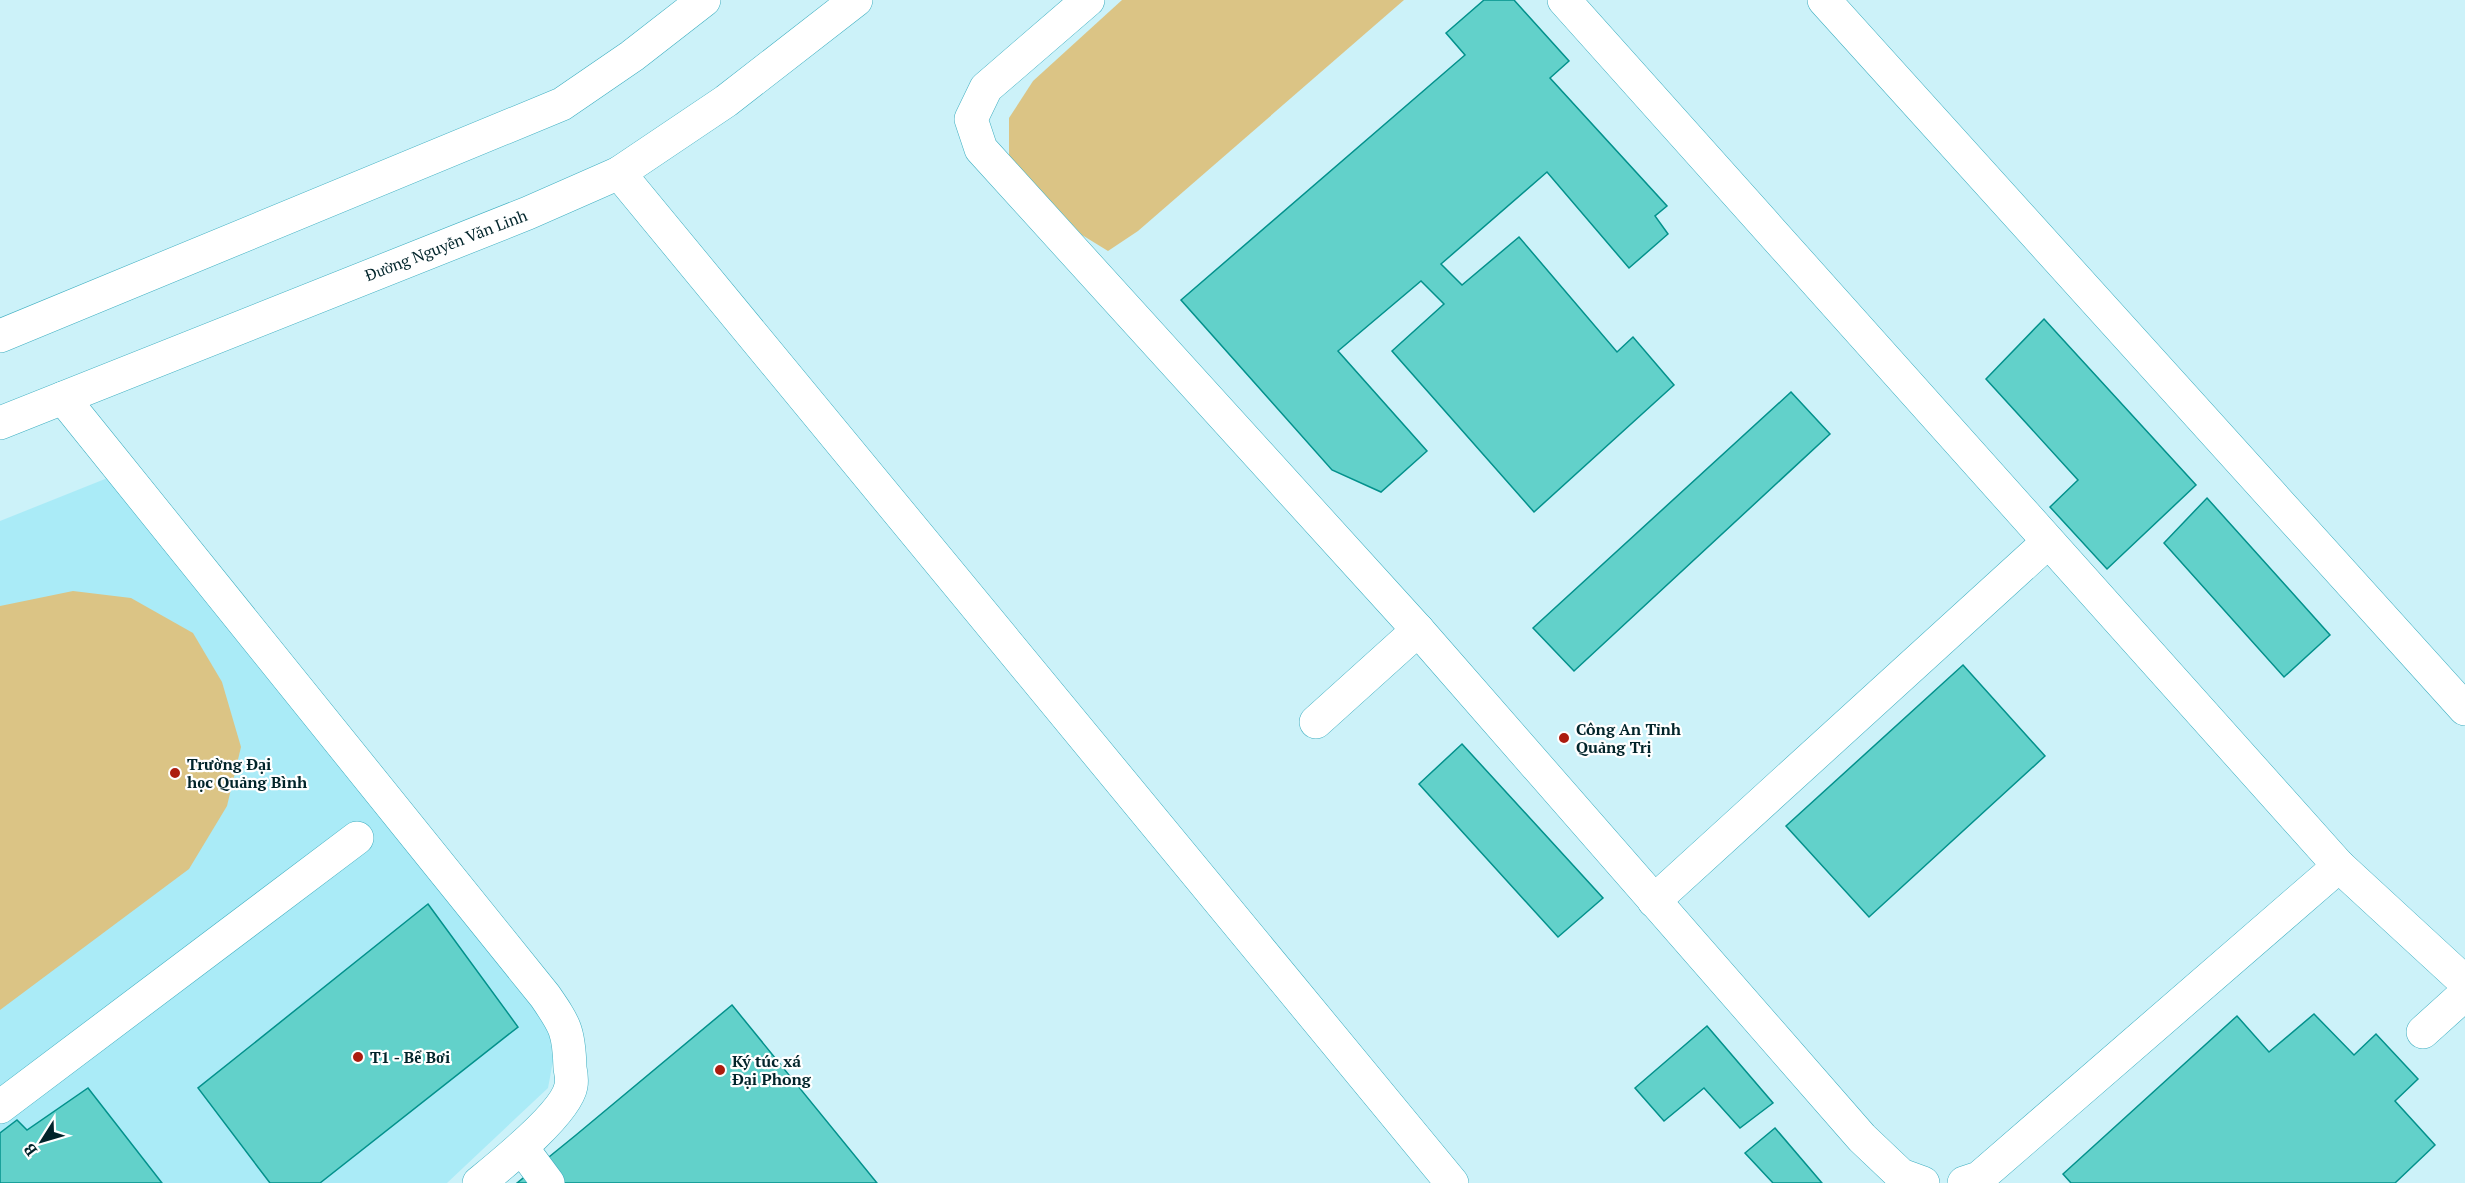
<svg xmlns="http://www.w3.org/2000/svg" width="2465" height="1183" viewBox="0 0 2465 1183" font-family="'PT Serif',serif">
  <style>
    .built { fill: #aaebf7 }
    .green { fill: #dbc485 }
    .building { fill: #62d1ca; stroke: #03918c; stroke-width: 1.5 }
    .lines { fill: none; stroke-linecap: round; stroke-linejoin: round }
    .minor-casing { stroke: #3daec0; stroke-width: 34 }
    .minor { stroke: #fff; stroke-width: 33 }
    .poi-dot { fill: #ac1c0f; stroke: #fff; stroke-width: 2 }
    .labels { text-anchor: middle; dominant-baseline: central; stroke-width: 4.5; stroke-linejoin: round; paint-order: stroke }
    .street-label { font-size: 16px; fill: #01242a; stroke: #fff }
    .poi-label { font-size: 16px; font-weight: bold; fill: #01242a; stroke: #fff; text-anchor: start }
  </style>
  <rect width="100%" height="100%" fill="#ccf2f9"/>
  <!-- built -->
  <path class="built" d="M 115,475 L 548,1025 L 553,1061 L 548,1088 L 447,1183 L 0,1183 L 0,521 Z"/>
  <!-- green -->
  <g class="green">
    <path d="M 1122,0 L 1404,0 L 1138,231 L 1108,251 L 1082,235 L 1009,156 L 1009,118 L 1033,81 Z"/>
    <path d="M 73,591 L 131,598 L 193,633 L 222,682 L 241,747 L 227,806 L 189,869 L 0,1010 L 0,606 Z"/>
  </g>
  <!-- building -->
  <g class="building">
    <path d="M 1484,0 L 1514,0 L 1569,61 L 1550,78 L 1667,206 L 1655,216 L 1668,234 L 1629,268 L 1547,172 L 1441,264 L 1462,285 L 1519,237 L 1617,352 L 1633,337 L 1674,385 L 1534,512 L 1392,351 L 1444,304 L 1421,281 L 1338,351 L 1427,451 L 1381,492 L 1332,470 L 1181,300 L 1465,55 L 1446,33 Z"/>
    <path d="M 2044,319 L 2196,485 L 2107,569 L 2050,507 L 2078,480 L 1986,379 Z"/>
    <path d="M 1791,392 L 1830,434 L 1574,671 L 1533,628 Z"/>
    <path d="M 2207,498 L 2330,635 L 2284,677 L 2164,543 Z"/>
    <path d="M 1963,665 L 2045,756 L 1869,917 L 1786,826 Z"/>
    <path d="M 1462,744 L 1603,898 L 1558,937 L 1419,784 Z"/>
    <path d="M 428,904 L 518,1027 L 320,1183 L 270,1183 L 198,1088 Z"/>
    <path d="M 732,1005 L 877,1183 L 517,1183 L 576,1135 Z"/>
    <path d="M 2314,1014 L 2354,1055 L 2376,1034 L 2418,1079 L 2395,1101 L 2435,1145 L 2395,1183 L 2071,1183 L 2063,1174 L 2237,1016 L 2269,1052 Z"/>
    <path d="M 1707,1026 L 1773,1103 L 1740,1128 L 1704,1088 L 1664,1121 L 1635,1088 Z"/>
    <path d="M 88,1088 L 162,1183 L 0,1183 L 0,1133 L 17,1120 L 27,1130 Z"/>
    <path d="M 1775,1128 L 1822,1183 L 1773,1183 L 1745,1153 Z"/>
  </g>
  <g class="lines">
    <defs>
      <g id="minor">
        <path d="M 1088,0 L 986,88 L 971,119 L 981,149 L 1418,630 L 1862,1138 L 1901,1175 L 1923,1183"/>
        <path d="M 1564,0 L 2339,866 L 2465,982"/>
        <path d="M 1824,0 L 2465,709"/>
        <path d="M 619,173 L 1452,1183"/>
        <path d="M 0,336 L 562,104 L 632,56 L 704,0"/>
        <path d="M 63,398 L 545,996 C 565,1025 569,1031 570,1068 C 571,1073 572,1081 571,1086 C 566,1113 501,1165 479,1183"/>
        <path d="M 0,423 L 528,213 L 619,173 L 726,101 L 856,0"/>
        <path d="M 1316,722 L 1418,630"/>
        <path d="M 1654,901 L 2048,542"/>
        <path d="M 2423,1032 L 2465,994"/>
        <path d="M 0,1107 L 357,838"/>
        <path d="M 522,1148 L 548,1183"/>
        <path d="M 1964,1183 L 1979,1178 L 2339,866"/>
      </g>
    </defs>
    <!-- minor casing -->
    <use href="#minor" class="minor-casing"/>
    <!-- minor -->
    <use href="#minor" class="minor"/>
  </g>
  <!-- markers -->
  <g class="poi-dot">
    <circle cx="1564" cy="738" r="6"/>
    <circle cx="175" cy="773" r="6"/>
    <circle cx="358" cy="1057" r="6"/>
    <circle cx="720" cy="1070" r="6"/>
  </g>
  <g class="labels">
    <!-- street labels -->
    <g class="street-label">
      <text transform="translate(446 245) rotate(-21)">Đường Nguyễn Văn Linh</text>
    </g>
    <!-- poi labels -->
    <g class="poi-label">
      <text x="1576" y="729">Công An Tỉnh<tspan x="1576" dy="18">Quảng Trị</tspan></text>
      <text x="187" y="764">Trường Đại<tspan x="187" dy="18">học Quảng Bình</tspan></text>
      <text x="370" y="1057">T1 - Bể Bơi</text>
      <text x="732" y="1061">Ký túc xá<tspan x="732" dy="18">Đại Phong</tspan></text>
    </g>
  </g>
  <!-- north arrow -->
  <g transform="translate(42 1141) rotate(233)" stroke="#ffffff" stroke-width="4.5" paint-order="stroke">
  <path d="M0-4.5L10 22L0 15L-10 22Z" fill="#01242a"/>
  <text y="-9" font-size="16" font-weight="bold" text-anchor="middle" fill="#01242a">B</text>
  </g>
</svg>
